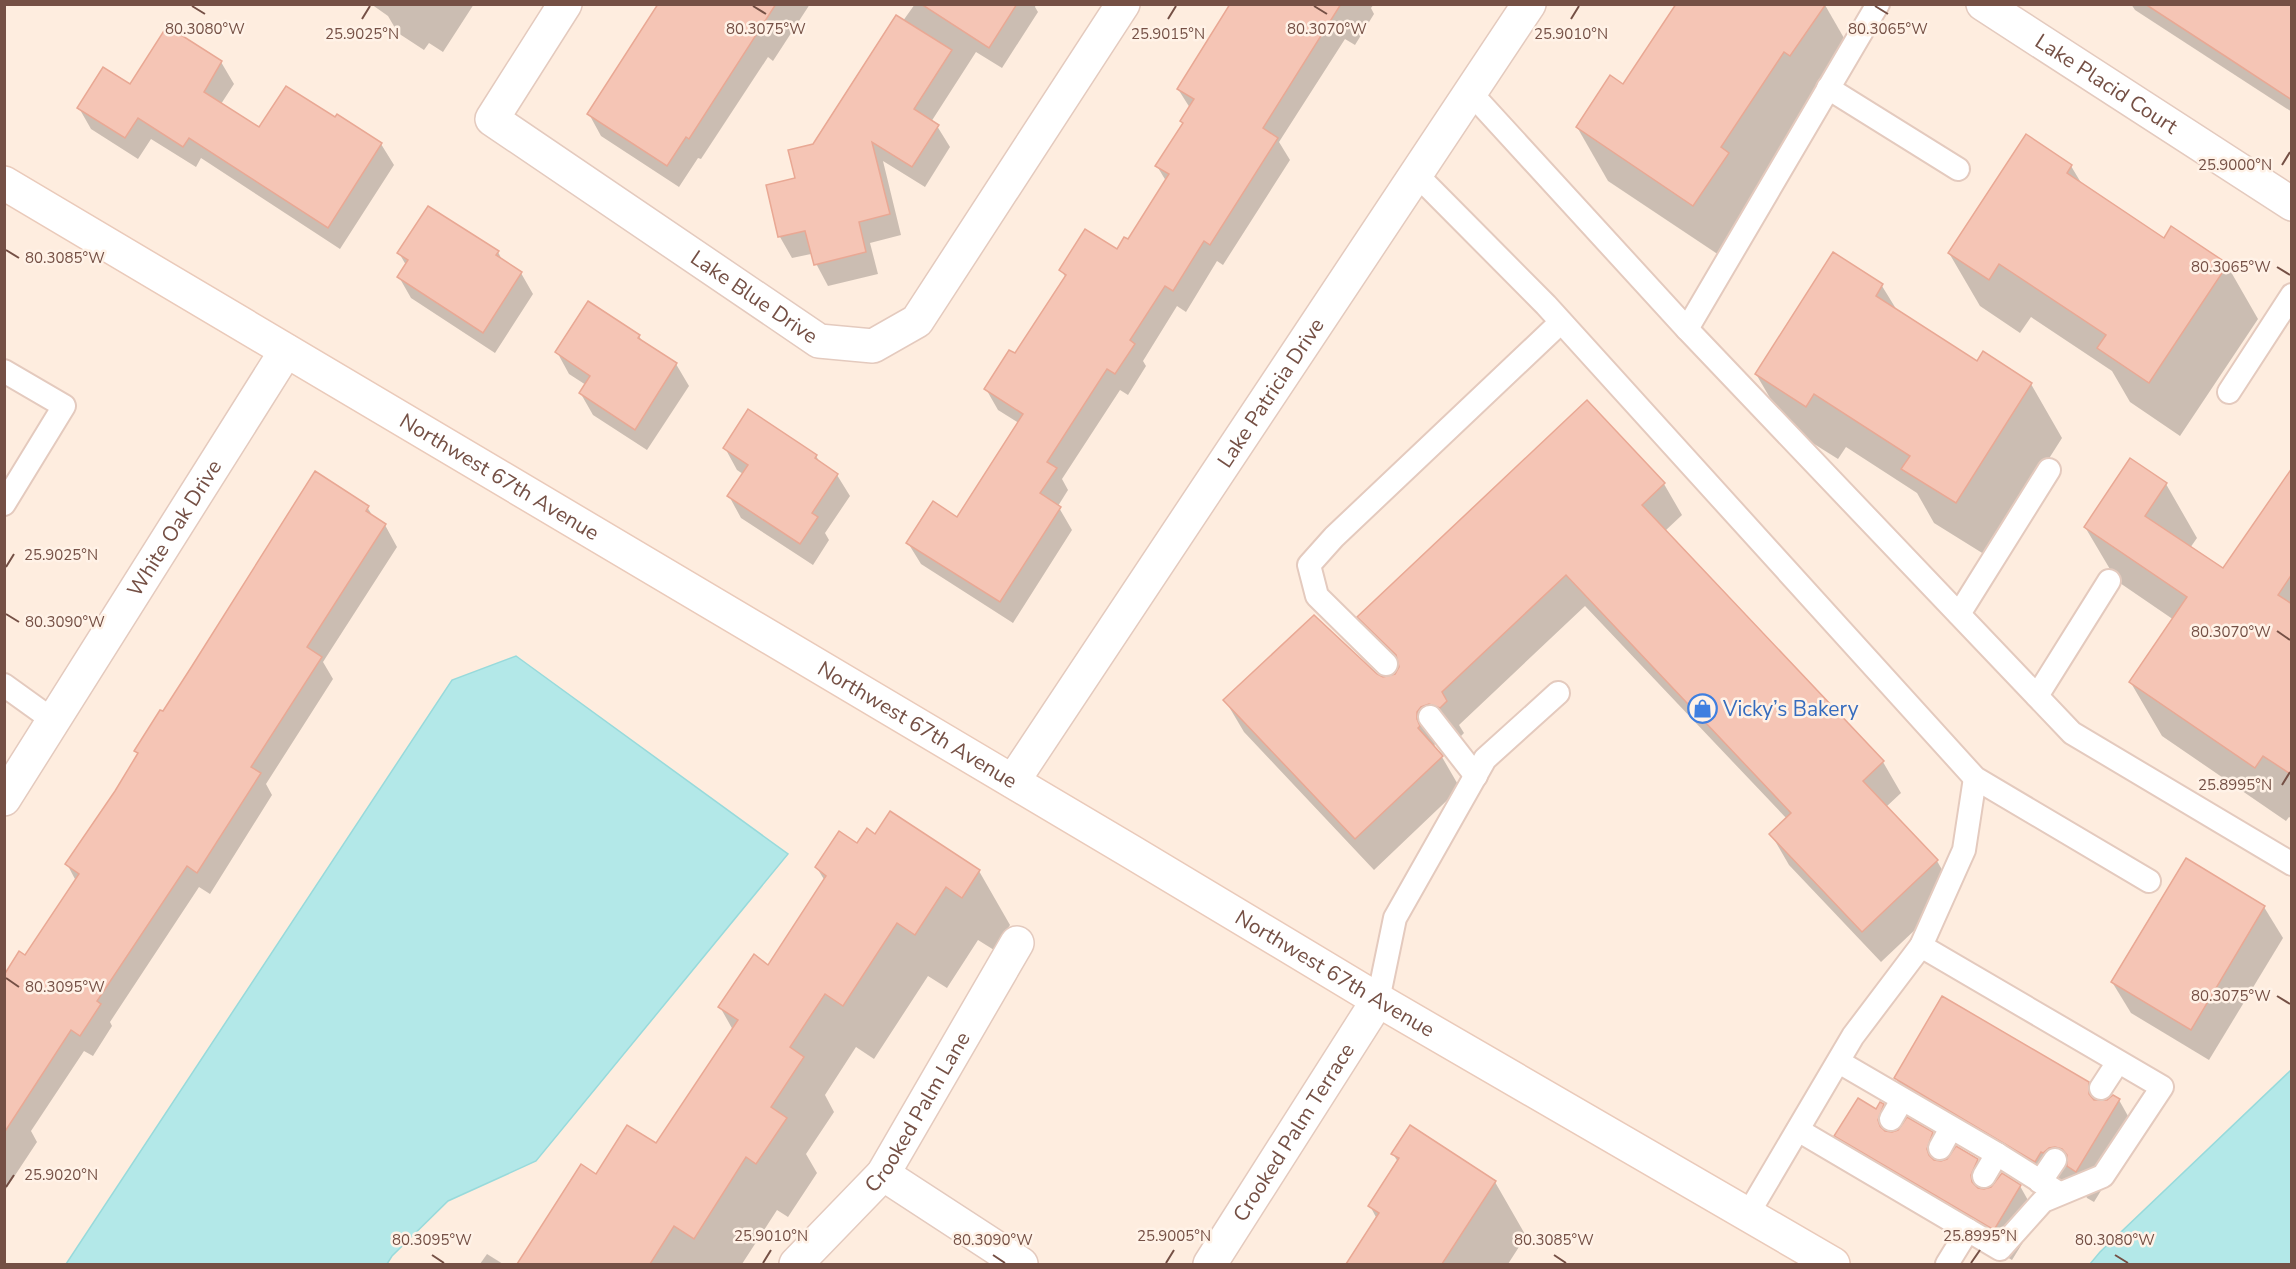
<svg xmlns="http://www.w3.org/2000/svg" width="2296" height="1269" viewBox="0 0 2296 1269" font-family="'Nunito Sans',sans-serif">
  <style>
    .water { fill: #b3e8e8; stroke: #98dadb; stroke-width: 1.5 }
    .shadow { fill: #0003 }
    .building { fill: #f5c5b5; stroke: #e9a894; stroke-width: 1.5 }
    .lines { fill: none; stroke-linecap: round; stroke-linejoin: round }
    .lane-casing { stroke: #e4cabe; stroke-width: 26 }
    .street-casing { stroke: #e4cabe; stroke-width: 36 }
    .secondary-casing { stroke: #eacaba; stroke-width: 36 }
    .lane { stroke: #fff; stroke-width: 22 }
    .street { stroke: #fff; stroke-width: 33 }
    .secondary { stroke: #fff; stroke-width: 33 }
    .ticks { fill: none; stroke: #755045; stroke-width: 2 }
    .labels { text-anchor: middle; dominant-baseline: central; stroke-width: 5; stroke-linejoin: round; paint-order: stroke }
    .street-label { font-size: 21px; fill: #755045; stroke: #fff2e7 }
    .shop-label { font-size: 21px; fill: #366cbe; stroke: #fff2e7; text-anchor: start }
    .ticks-label { font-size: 15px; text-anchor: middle; fill: #755045; stroke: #fff2e7; stroke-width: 5; stroke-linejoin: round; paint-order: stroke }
  </style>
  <rect width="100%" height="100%" fill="#feeddf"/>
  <!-- water -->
  <g class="water">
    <path d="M 516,656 L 788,854 L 536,1161 L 448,1201 L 392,1256 L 387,1264 L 66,1264 L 452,680 Z"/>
    <path d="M 2291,1070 L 2291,1264 L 2090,1264 L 2100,1252 Z"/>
  </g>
  <!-- shadow -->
  <g class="shadow">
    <path d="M 371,4 L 474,4 L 443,52 L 429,43 L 424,50 L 398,33 L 388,16 Z"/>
    <path d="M 660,4 L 810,4 L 773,61 L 768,57 L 701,159 L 698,158 L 679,187 L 601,136 L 589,114 Z"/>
    <path d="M 915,4 L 1036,4 L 1035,7 L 1038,12 L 1002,68 L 976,52 L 931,122 L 937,126 L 950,147 L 925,187 L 883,161 L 901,235 L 870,243 L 878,274 L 828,286 L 811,254 L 792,258 L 780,237 L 767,186 L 797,179 L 814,146 Z"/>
    <path d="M 1232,4 L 1374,4 L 1371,8 L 1374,14 L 1355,45 L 1345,39 L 1279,142 L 1290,160 L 1223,265 L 1217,261 L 1186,312 L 1177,306 L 1143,361 L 1146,366 L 1128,395 L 1120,390 L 1062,479 L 1068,490 L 1058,506 L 1072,530 L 1013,623 L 921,564 L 908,543 L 958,519 L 1019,423 L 998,410 L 986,389 L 1016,355 L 1066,278 L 1061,270 L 1117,251 L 1128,241 L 1166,181 L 1157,166 L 1184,125 L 1182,121 L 1190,108 L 1178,89 Z"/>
    <path d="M 2131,4 L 2292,4 L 2292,112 L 2135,10 Z"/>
    <path d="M 1825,5 L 1856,59 L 1725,259 L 1608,181 L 1577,127 Z"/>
    <path d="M 168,28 L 221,62 L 234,84 L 221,104 L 259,129 L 381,144 L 394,165 L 340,249 L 201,158 L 196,167 L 151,139 L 138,159 L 91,129 L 79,108 L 131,86 Z"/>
    <path d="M 2071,166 L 2083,186 L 2164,240 L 2172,228 L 2227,265 L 2258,319 L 2180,436 L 2130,402 L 2112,371 L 2031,317 L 2020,333 L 1980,306 L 1949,253 Z"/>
    <path d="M 498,252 L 503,262 L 521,273 L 533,294 L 495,353 L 411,298 L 399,277 L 406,265 L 399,253 Z"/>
    <path d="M 1833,254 L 1882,286 L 1898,312 L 1977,363 L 2031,384 L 2062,438 L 1987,556 L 1934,523 L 1917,493 L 1846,447 L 1838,459 L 1787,427 L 1756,374 Z"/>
    <path d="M 639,336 L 643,343 L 676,364 L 689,386 L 647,450 L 593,415 L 581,394 L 586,385 L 569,374 L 557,352 Z"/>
    <path d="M 725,448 L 816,456 L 821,464 L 837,475 L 850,496 L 825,533 L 829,540 L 813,565 L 741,518 L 729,496 L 743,474 L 737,470 Z"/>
    <path d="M 2292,471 L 2292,819 L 2289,817 L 2286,821 L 2162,736 L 2131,683 L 2174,620 L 2117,581 L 2085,527 L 2166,484 L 2197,538 L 2190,548 L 2223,570 Z"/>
    <path d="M 1664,484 L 1682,515 L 1665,531 L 1883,762 L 1901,793 L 1886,807 L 1937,861 L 1955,892 L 1881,962 L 1789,865 L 1771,834 L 1787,819 L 1585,606 L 1459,725 L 1464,733 L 1458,739 L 1440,737 L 1435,743 L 1434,748 L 1442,757 L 1460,788 L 1374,870 L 1244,732 L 1225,700 L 1376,675 L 1383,679 L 1396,675 L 1399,670 L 1377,648 L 1359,617 Z"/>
    <path d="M 367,507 L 374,518 L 385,525 L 397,547 L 323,662 L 333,679 L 266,784 L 272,795 L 210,894 L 199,887 L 110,1022 L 112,1026 L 93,1056 L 84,1051 L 31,1131 L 37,1142 L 4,1192 L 4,978 L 26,957 L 76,881 L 67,864 L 116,792 L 139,755 L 136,751 L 163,713 Z"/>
    <path d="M 875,836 L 979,871 L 1010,925 L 994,950 L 978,940 L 947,988 L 928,976 L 874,1059 L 856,1047 L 825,1095 L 834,1112 L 806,1154 L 817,1173 L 788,1217 L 777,1210 L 742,1264 L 518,1264 L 581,1166 L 596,1176 L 656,1145 L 733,1030 L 720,1007 L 768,967 L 825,881 L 817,868 Z"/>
    <path d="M 2264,907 L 2283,938 L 2209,1060 L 2131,1013 L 2112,982 Z"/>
    <path d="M 1896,1078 L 2088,1083 L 2099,1101 L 2119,1100 L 2137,1132 L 2094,1202 L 2087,1198 L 2076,1179 L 2062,1184 L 1914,1110 Z"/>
    <path d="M 1883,1105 L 1899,1132 L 1932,1134 L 1948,1161 L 1977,1160 L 1993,1187 L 2020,1186 L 2038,1218 L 2012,1260 L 1854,1167 L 1836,1136 L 1876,1111 Z"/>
    <path d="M 1393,1154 L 1495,1182 L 1526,1236 L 1508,1264 L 1354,1264 L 1351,1260 L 1377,1219 L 1370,1206 L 1398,1162 Z"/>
    <path d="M 487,1254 L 503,1264 L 480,1264 Z"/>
  </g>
  <!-- building -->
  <g class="building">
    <path d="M 658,4 L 776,4 L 689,139 L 686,137 L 667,166 L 587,114 Z"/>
    <path d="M 921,4 L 1017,4 L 989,48 Z"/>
    <path d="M 1230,4 L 1341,4 L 1263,128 L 1278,138 L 1210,245 L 1204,241 L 1173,291 L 1165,286 L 1130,340 L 1135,344 L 1115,374 L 1107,369 L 1047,462 L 1057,468 L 1040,493 L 1061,507 L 1000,602 L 906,543 L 933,501 L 957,517 L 1023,414 L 984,389 L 1009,350 L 1015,353 L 1066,275 L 1059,270 L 1085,229 L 1117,249 L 1124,237 L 1128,239 L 1169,174 L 1155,166 L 1183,123 L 1180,121 L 1194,99 L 1177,89 Z"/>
    <path d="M 1676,4 L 1826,4 L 1790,56 L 1784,52 L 1721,147 L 1729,153 L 1693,206 L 1576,127 L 1610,75 L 1623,84 Z"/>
    <path d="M 2145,4 L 2292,4 L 2292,100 L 2225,56 Z"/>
    <path d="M 896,15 L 952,50 L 914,109 L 939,125 L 912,167 L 872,142 L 890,214 L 859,222 L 866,252 L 814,265 L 805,231 L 778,237 L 766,185 L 795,178 L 788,150 L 813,144 Z"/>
    <path d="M 167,26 L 222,61 L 204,92 L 259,127 L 286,86 L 335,117 L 337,114 L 382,143 L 328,228 L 189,138 L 183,147 L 138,118 L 125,138 L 77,108 L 103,67 L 130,84 Z"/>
    <path d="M 2026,134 L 2072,165 L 2067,173 L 2164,238 L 2171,226 L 2228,264 L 2149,383 L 2097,348 L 2106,335 L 1999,264 L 1989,280 L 1948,253 Z"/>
    <path d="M 428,206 L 499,251 L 496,255 L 522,272 L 483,333 L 397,277 L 408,260 L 397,253 Z"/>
    <path d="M 1833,252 L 1883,284 L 1876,296 L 1977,361 L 1983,351 L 2032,383 L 1956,503 L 1901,469 L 1910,456 L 1814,394 L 1806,407 L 1755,374 Z"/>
    <path d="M 588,301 L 640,335 L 638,338 L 677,363 L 635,430 L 579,393 L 590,376 L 555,352 Z"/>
    <path d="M 1587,400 L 1665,483 L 1642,505 L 1884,761 L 1863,781 L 1938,860 L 1862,932 L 1769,834 L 1791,813 L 1566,575 L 1442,692 L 1447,701 L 1440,708 L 1429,704 L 1421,707 L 1417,712 L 1417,719 L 1420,726 L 1418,728 L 1443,756 L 1355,839 L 1223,700 L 1314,615 L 1377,674 L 1383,677 L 1395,674 L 1399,667 L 1396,655 L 1357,617 Z"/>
    <path d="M 748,409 L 817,455 L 815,458 L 838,474 L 812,513 L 818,517 L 800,544 L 727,496 L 748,465 L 723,448 Z"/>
    <path d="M 2130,458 L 2167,483 L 2145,516 L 2223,568 L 2292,468 L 2292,574 L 2278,595 L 2292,604 L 2292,775 L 2263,756 L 2255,768 L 2129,682 L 2187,597 L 2084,527 Z"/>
    <path d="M 315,471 L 369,506 L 366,511 L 386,524 L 307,647 L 322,657 L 251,767 L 261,773 L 197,873 L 187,866 L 97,1001 L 101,1004 L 80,1036 L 71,1030 L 4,1133 L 4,975 L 19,951 L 25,955 L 79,874 L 65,864 L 115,791 L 138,753 L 134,751 L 160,710 L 163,711 L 192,666 Z"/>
    <path d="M 890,811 L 980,870 L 962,898 L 946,887 L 915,935 L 897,923 L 843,1006 L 825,994 L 790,1047 L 804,1057 L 771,1107 L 787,1118 L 756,1164 L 746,1157 L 694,1239 L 674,1226 L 650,1264 L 517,1264 L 581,1164 L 596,1174 L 627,1125 L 656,1143 L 738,1020 L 718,1007 L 754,954 L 768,965 L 826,876 L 815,867 L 839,831 L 857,843 L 867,828 L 875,834 Z"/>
    <path d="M 2186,858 L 2265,906 L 2191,1030 L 2111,982 Z"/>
    <path d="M 1942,996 L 2089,1082 L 2089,1094 L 2094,1100 L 2107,1100 L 2113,1095 L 2120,1099 L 2076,1172 L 2067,1166 L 2067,1155 L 2062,1149 L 2055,1147 L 2049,1148 L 2043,1153 L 2041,1152 L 2035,1162 L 1894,1078 Z"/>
    <path d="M 1858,1098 L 1876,1109 L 1880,1102 L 1884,1104 L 1878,1120 L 1880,1126 L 1885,1131 L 1892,1132 L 1898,1130 L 1907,1117 L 1933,1132 L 1927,1149 L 1929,1155 L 1934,1160 L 1941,1161 L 1947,1159 L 1956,1146 L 1978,1159 L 1971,1175 L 1972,1182 L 1978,1188 L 1984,1189 L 1991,1187 L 2002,1173 L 2021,1185 L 1994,1230 L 1834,1136 Z"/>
    <path d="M 1410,1125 L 1496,1181 L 1442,1264 L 1346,1264 L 1379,1213 L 1368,1206 L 1399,1158 L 1391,1154 Z"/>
  </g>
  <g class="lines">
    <defs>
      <g id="lane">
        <path d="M 1828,88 L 1958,169"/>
        <path d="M 1470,92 L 1687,329 L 1878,4"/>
        <path d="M 1416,174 L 1546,305 L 1975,778 L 2149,881"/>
        <path d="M 1687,329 L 2072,733 L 2292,864"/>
        <path d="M 4,371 L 64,406 L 4,504"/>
        <path d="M 2229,392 L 2292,295"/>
        <path d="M 1959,614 L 2049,470"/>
        <path d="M 1386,664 L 1317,596 L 1309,565 L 1334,537 L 1561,322"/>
        <path d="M 4,685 L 54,721"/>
        <path d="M 2037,696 L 2109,581"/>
        <path d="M 1430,717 L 1476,776"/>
        <path d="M 1378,1000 L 1395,918 L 1485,759 L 1558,693"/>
        <path d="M 1839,1062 L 1997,1154 L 2059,1193"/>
        <path d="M 2101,1088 L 2118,1062"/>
        <path d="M 1891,1119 L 1902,1100"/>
        <path d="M 1798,1130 L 2000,1249 L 2043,1201 L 2103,1176 L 2162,1087 L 1921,946"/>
        <path d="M 1940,1148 L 1951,1128"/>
        <path d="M 1984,1176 L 1997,1154"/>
        <path d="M 2040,1182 L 2055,1160"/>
        <path d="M 1748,1214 L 1853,1036 L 1921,946 L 1964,850 L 1975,778"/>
        <path d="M 1947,1264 L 1968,1230"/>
      </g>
      <g id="street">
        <path id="s1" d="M 565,4 L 492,119 L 819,341 L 873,346 L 917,321 L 1123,4"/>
        <path id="s2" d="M 1983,4 L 2292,204"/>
        <path id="s3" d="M 1013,781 L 1529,4"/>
        <path id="s4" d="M 4,799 L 286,351"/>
        <path d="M 883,1174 L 1021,1264"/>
        <path id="s5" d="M 796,1264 L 883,1174 L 1017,943"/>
        <path id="s6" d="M 1210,1264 L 1378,1000"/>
      </g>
      <g id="secondary">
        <path id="s7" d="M 4,183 L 1130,851 L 1378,1000 L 1833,1264"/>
      </g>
    </defs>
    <!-- lane casing -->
    <use href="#lane" class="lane-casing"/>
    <!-- street casing -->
    <use href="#street" class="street-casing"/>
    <!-- secondary casing -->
    <use href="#secondary" class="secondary-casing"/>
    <!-- lane -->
    <use href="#lane" class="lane"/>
    <!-- street -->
    <use href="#street" class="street"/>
    <!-- secondary -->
    <use href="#secondary" class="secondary"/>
  </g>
  <!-- ticks -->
  <path class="ticks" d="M 192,6 L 205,14M 753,6 L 766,14M 1314,6 L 1327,14M 1875,6 L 1888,14M 362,19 L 370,6M 1168,19 L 1176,6M 1571,19 L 1579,6M 2282,165 L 2290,152M 6,250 L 19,258M 2277,267 L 2290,275M 6,567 L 14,554M 6,614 L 19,622M 2277,631 L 2290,640M 2282,785 L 2290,772M 6,978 L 19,987M 2277,996 L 2290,1004M 6,1187 L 14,1175M 432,1255 L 444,1263M 993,1255 L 1005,1263M 1554,1255 L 1566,1263M 2115,1255 L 2128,1263M 763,1263 L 771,1250M 1166,1263 L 1174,1250M 1971,1263 L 1980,1250"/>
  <!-- icons -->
  <defs>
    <symbol id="shop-ring" viewBox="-11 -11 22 22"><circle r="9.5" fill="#fff2e7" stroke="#3f7fe0" stroke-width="1.5"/><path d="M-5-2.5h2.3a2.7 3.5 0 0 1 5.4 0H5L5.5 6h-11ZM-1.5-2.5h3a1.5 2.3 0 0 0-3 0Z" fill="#3f7fe0"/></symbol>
  </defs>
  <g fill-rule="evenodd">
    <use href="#shop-ring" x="1686" y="692" width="33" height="33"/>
  </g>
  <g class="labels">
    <!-- street labels -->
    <g class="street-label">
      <text stroke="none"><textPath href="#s2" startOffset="147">Lake Placid Court</textPath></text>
      <text stroke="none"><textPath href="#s1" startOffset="453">Lake Blue Drive</textPath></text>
      <text stroke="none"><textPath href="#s3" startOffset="466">Lake Patricia Drive</textPath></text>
      <text stroke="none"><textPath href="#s7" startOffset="576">Northwest 67th Avenue</textPath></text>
      <text stroke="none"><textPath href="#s4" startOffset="320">White Oak Drive</textPath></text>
      <text stroke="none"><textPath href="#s7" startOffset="1062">Northwest 67th Avenue</textPath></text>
      <text stroke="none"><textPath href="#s7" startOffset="1548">Northwest 67th Avenue</textPath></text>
      <text stroke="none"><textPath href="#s5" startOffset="196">Crooked Palm Lane</textPath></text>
      <text stroke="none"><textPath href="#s6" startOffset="156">Crooked Palm Terrace</textPath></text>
    </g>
    <!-- shop labels -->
    <g class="shop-label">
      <text x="1723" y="709">Vicky’s Bakery</text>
    </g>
  </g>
  <g class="ticks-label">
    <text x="205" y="34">80.3080°W</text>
    <text x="766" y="34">80.3075°W</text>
    <text x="1327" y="34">80.3070°W</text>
    <text x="1888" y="34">80.3065°W</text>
    <text x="362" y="39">25.9025°N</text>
    <text x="1168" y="39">25.9015°N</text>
    <text x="1571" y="39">25.9010°N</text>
    <text x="2235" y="170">25.9000°N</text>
    <text x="65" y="263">80.3085°W</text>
    <text x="2231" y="272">80.3065°W</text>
    <text x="61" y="560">25.9025°N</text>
    <text x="65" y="627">80.3090°W</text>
    <text x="2231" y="637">80.3070°W</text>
    <text x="2235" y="790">25.8995°N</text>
    <text x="65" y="992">80.3095°W</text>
    <text x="2231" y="1001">80.3075°W</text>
    <text x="61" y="1180">25.9020°N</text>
    <text x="771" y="1241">25.9010°N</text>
    <text x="1174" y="1241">25.9005°N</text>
    <text x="1980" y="1241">25.8995°N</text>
    <text x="432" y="1245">80.3095°W</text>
    <text x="993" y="1245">80.3090°W</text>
    <text x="1554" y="1245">80.3085°W</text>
    <text x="2115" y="1245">80.3080°W</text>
  </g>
  <!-- border -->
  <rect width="2296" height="1269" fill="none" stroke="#755045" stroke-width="12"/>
</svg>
